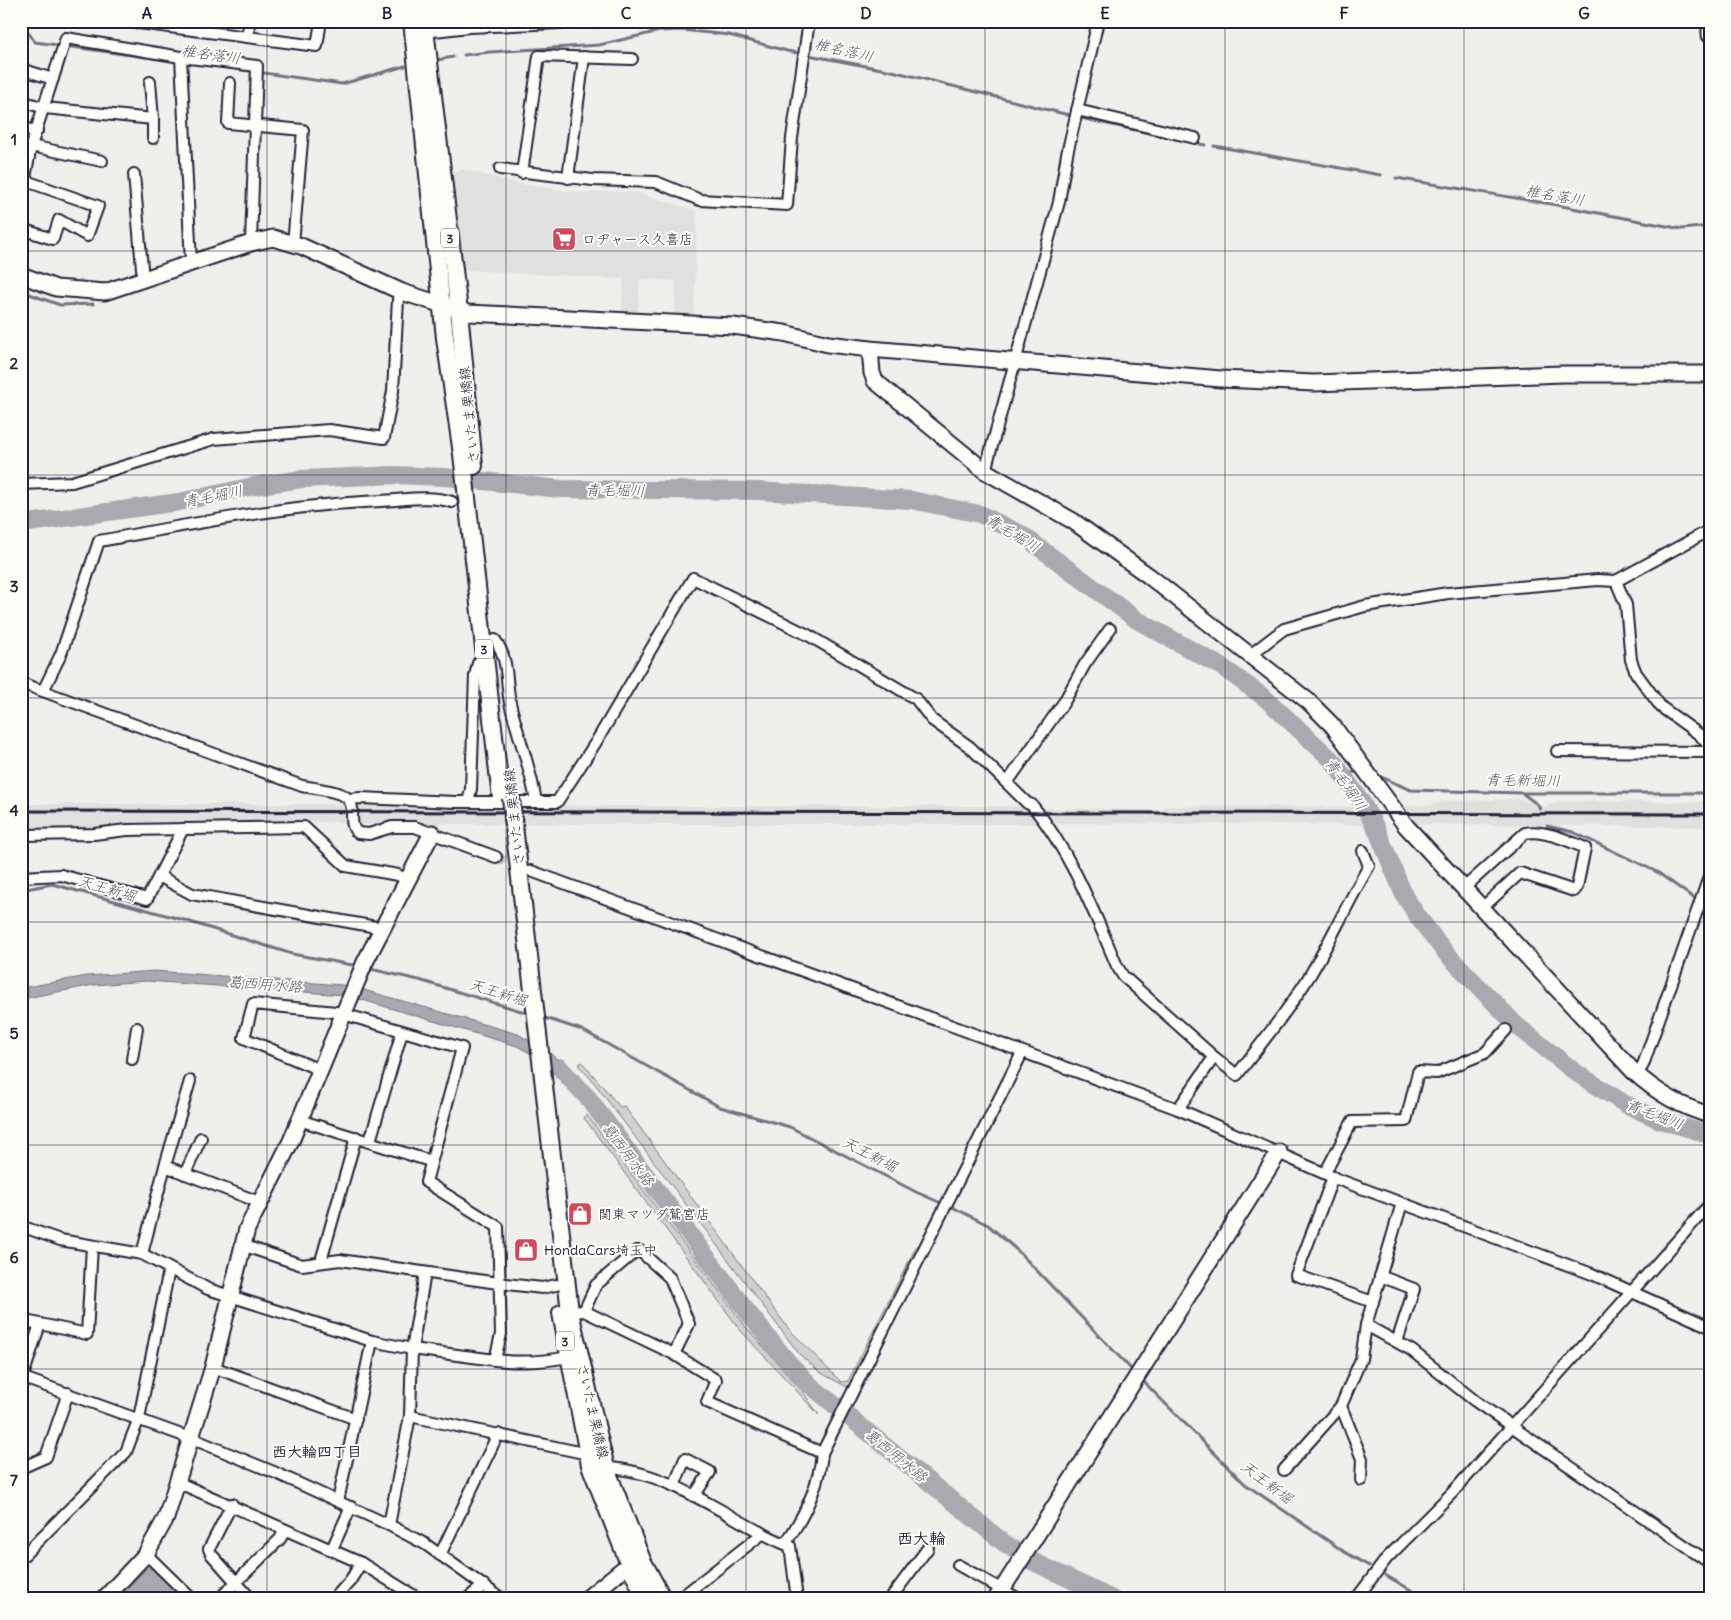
<svg xmlns="http://www.w3.org/2000/svg" width="1731" height="1620" viewBox="0 0 1731 1620" font-family="Delius,'Klee One',sans-serif">
  <style>
    .built { fill: #e0e0df }
    .green { fill: #d2d1d1; stroke: #7a7a86 }
    .water { fill: #a9a9b0; stroke: #737381 }
    .lines { fill: none; stroke-linecap: round; stroke-linejoin: round }
    .stream { stroke: #737381; stroke-width: 3 }
    .river { stroke: #a9a9b0; stroke-width: 18 }
    .street-tunnel { stroke: #c7c6c9; stroke-width: 10; stroke-dasharray: 10 5; stroke-linecap: butt }
    .street-casing { stroke: #22223b; stroke-width: 14 }
    .secondary-casing { stroke: #22223b; stroke-width: 19 }
    .primary-casing { stroke: #22223b; stroke-width: 20 }
    .street { stroke: #fdfcf7; stroke-width: 10 }
    .secondary { stroke: #fdfcf7; stroke-width: 15 }
    .primary { stroke: #fdfcf7; stroke-width: 16 }
    .rail { stroke: #22223b; stroke-width: 3 }
    .primary-bridge-casing { stroke: #22223b; stroke-width: 20; stroke-linecap: butt }
    .primary-bridge { stroke: #fdfcf7; stroke-width: 16 }
    .grid { fill: none; stroke: #22223b; stroke-width: 1; stroke-opacity: 0.55 }
    .labels { text-anchor: middle; dominant-baseline: central; stroke-width: 4; stroke-linejoin: round; paint-order: stroke }
    .shield { fill: #fdfcf7; stroke: #646373; stroke-width: 1 }
    .shield-label { font-size: 12px; font-weight: bold; fill: #22223b }
    .poi-label { font-size: 14px; fill: #22223b; stroke: #fdfcf7; text-anchor: start }
    .street-label { font-size: 14px; fill: #22223b; stroke: #fdfcf7 }
    .water-label { font-size: 15px; font-style: italic; fill: #58586a; stroke: #fdfcf7 }
    .neighbourhood-label { font-size: 15px; font-weight: bold; fill: #22223b; stroke: #fdfcf7 }
    .quarter-label { font-size: 16px; font-weight: bold; fill: #22223b; stroke: #fdfcf7 }
    .neatline { fill: none; stroke: #22223b; stroke-width: 2 }
    .grid-label { font-size: 16px; text-anchor: middle; font-weight: bold; fill: #22223b }
  </style>
  <rect width="100%" height="100%" fill="#f0efec"/>
  <filter id="ink" filterUnits="userSpaceOnUse"><feTurbulence type="fractalNoise" baseFrequency=".02" numOctaves="2"/><feDisplacementMap in="SourceGraphic" scale="10" xChannelSelector="R" yChannelSelector="G"/><feConvolveMatrix kernelMatrix="1 2 1 2 8 2 1 2 1" color-interpolation-filters="sRGB"/></filter>
  <g filter="url(#ink)">
    <!-- built -->
    <g class="built">
      <path d="M 462,169 L 519,184 L 584,193 L 609,191 L 638,193 L 697,211 L 694,318 L 675,318 L 675,281 L 640,279 L 638,316 L 621,314 L 624,279 L 464,270 L 453,177 L 454,172 Z"/>
      <path d="M 1523,799 L 1536,807 L 1545,807 L 1560,801 L 1710,802 L 1710,827 L 1411,824 L 1397,806 L 1432,805 L 1445,801 Z"/>
      <path d="M 21,804 L 344,804 L 347,820 L 344,822 L 120,825 L 94,829 L 21,830 Z"/>
      <path d="M 488,804 L 603,806 L 1023,806 L 1030,807 L 1044,824 L 356,824 L 356,807 L 358,805 Z"/>
      <path d="M 1164,806 L 1353,807 L 1364,825 L 1052,823 L 1037,808 L 1163,810 Z"/>
    </g>
    <!-- green -->
    <g class="green">
      <path d="M 582,1062 L 620,1107 L 624,1106 L 788,1328 L 841,1382 L 848,1381 L 917,1245 L 920,1247 L 849,1388 L 821,1373 L 800,1355 L 592,1080 L 578,1065 Z"/>
      <path d="M 587,1115 L 746,1327 L 803,1392 L 819,1415 L 740,1330 L 584,1118 Z"/>
    </g>
    <!-- water -->
    <g class="water">
      <path d="M 155,971 L 342,985 L 364,990 L 518,1034 L 550,1053 L 581,1080 L 571,1085 L 546,1062 L 517,1046 L 346,995 L 146,981 L 94,985 L 21,999 L 21,988 L 87,976 Z"/>
      <path d="M 147,1568 L 151,1568 L 183,1599 L 117,1599 Z"/>
    </g>
    <g class="lines">
      <!-- stream -->
      <g class="stream">
        <path d="M 24,21 L 28,32 L 35,42 L 168,60"/>
        <path d="M 464,55 L 490,52 L 599,45 L 660,31 L 681,30 L 729,35 L 787,51 L 892,71 L 1085,119 L 1176,139"/>
        <path d="M 437,60 L 453,57"/>
        <path d="M 201,64 L 342,84 L 405,66"/>
        <path d="M 1200,144 L 1205,145"/>
        <path d="M 1214,146 L 1381,175"/>
        <path d="M 1396,178 L 1551,204 L 1682,229 L 1710,226"/>
        <path d="M 21,291 L 60,305 L 93,304"/>
        <path d="M 1340,773 L 1360,772"/>
        <path d="M 1376,775 L 1411,790 L 1522,793 L 1710,793"/>
        <path d="M 1522,793 L 1538,805 L 1540,809"/>
        <path d="M 1547,826 L 1573,832 L 1657,872 L 1695,899"/>
        <path d="M 21,890 L 52,884 L 184,920 L 292,954 L 358,966"/>
        <path d="M 1703,905 L 1710,911"/>
        <path d="M 366,968 L 419,980 L 531,1014"/>
        <path d="M 542,1017 L 582,1030 L 720,1107 L 790,1127 L 916,1192 L 941,1203"/>
        <path d="M 952,1207 L 988,1225 L 1018,1251 L 1133,1371"/>
        <path d="M 1142,1380 L 1245,1484 L 1343,1551 L 1369,1566"/>
        <path d="M 1385,1575 L 1427,1599"/>
      </g>
      <!-- river -->
      <g class="river">
        <path d="M 21,524 L 179,502 L 254,486 L 302,479 L 394,475 L 444,477 L 561,489 L 757,491 L 911,500 L 980,514 L 1021,534 L 1137,620 L 1222,667 L 1265,698 L 1333,761 L 1361,801 L 1376,828 L 1404,895 L 1418,917 L 1445,952 L 1516,1025 L 1575,1072 L 1625,1104 L 1660,1120 L 1710,1135"/>
        <path d="M 559,1067 L 589,1099 L 746,1310 L 787,1361 L 810,1385 L 1004,1543 L 1032,1561 L 1112,1599"/>
      </g>
      <!-- street-tunnel -->
      <path class="street-tunnel" d="M 496,857 L 523,868"/>
      <defs>
        <g id="street">
          <path d="M 123,21 L 317,46 L 321,21"/>
          <path d="M 425,32 L 469,27 L 603,21"/>
          <path d="M 247,37 L 250,21"/>
          <path d="M 181,57 L 191,263"/>
          <path d="M 21,69 L 53,79"/>
          <path d="M 150,82 L 153,119"/>
          <path d="M 230,83 L 228,123 L 303,130 L 293,244"/>
          <path d="M 21,101 L 45,108 L 153,119 L 153,138"/>
          <path d="M 1077,110 L 1195,138"/>
          <path d="M 21,128 L 37,131"/>
          <path d="M 31,146 L 102,161"/>
          <path d="M 500,169 L 593,180 L 656,182 L 700,200 L 787,205 L 792,138 L 809,21"/>
          <path d="M 522,173 L 539,56 L 632,59"/>
          <path d="M 134,174 L 143,280"/>
          <path d="M 568,178 L 584,57"/>
          <path d="M 21,199 L 31,146 L 66,38 L 181,57 L 257,66 L 251,243"/>
          <path d="M 21,229 L 53,239 L 59,220 L 87,236 L 98,206 L 26,181"/>
          <path d="M 985,471 L 1059,202 L 1067,154 L 1098,21"/>
          <path d="M 21,484 L 72,482 L 214,439 L 329,430 L 384,438 L 393,391 L 398,299 L 402,292"/>
          <path d="M 1616,581 L 1626,605 L 1631,660 L 1636,673 L 1661,707 L 1700,735 L 1710,747"/>
          <path d="M 495,640 C 510,660 505,684 511,707 C 519,739 531,769 536,802"/>
          <path d="M 1250,655 L 1284,629 L 1365,606 L 1448,593 L 1598,580 L 1616,581 L 1710,530"/>
          <path d="M 21,683 L 302,786 C 313,788 340,791 347,798 C 358,808 346,824 358,833 L 369,834 L 392,827 L 415,827 L 496,857"/>
          <path d="M 43,691 L 61,654 L 99,541 C 193,524 285,505 381,501 C 404,500 430,495 452,502"/>
          <path d="M 1557,751 L 1710,752"/>
          <path d="M 1007,783 L 1064,702 L 1085,664 L 1110,629"/>
          <path d="M 349,799 L 360,798 L 456,802 L 557,802 L 596,742 L 693,578 L 808,635 L 916,699 L 932,720 L 970,747 L 1027,803 L 1032,805 C 1071,853 1093,910 1117,966 L 1123,976 L 1214,1057 L 1237,1075 C 1262,1042 1289,1010 1310,975 C 1331,940 1348,902 1369,866 L 1363,851"/>
          <path d="M 468,802 L 471,789 L 475,676 L 478,663 L 485,655"/>
          <path d="M 21,835 L 94,834 L 127,830 L 304,827 L 346,866 L 398,875 L 407,880"/>
          <path d="M 531,871 L 1178,1109 L 1337,1179 L 1592,1274 L 1710,1327"/>
          <path d="M 159,876 L 192,894 L 382,928"/>
          <path d="M 21,877 L 61,875 L 147,899 L 183,829"/>
          <path d="M 1464,888 L 1525,833 C 1542,829 1570,841 1585,848 L 1577,887 L 1574,891 L 1520,873 L 1482,908"/>
          <path d="M 132,1059 L 137,1028"/>
          <path d="M 1637,1075 L 1643,1065 L 1710,874"/>
          <path d="M 1178,1109 L 1214,1057"/>
          <path d="M 299,1120 L 430,1161"/>
          <path d="M 370,1141 L 402,1032"/>
          <path d="M 165,1166 L 190,1081"/>
          <path d="M 1325,1173 L 1352,1122 L 1406,1121 L 1418,1072 L 1437,1073 L 1485,1053 L 1506,1030"/>
          <path d="M 185,1174 L 201,1138"/>
          <path d="M 1333,1177 L 1296,1275 L 1373,1302"/>
          <path d="M 1402,1203 L 1366,1325 L 1411,1350 L 1475,1401 L 1710,1563"/>
          <path d="M 21,1226 L 60,1240 L 142,1254 L 208,1289 L 372,1341 L 412,1349 L 495,1360 L 501,1334 L 498,1227 L 426,1182 L 462,1048 L 336,1012 L 253,1004 L 244,1038 L 320,1070"/>
          <path d="M 242,1245 L 302,1265 L 340,1260 L 498,1283 L 542,1288 L 556,1285"/>
          <path d="M 142,1254 L 165,1166 L 259,1202"/>
          <path d="M 321,1261 L 356,1137"/>
          <path d="M 1380,1276 L 1414,1289 L 1397,1342"/>
          <path d="M 584,1311 L 596,1285 L 636,1251 L 640,1251 L 670,1278 L 689,1324 L 674,1354"/>
          <path d="M 570,1312 L 584,1311 L 674,1354 L 716,1380 L 707,1402 L 822,1453"/>
          <path d="M 21,1320 L 87,1334 L 92,1246"/>
          <path d="M 495,1360 C 520,1363 543,1362 568,1357"/>
          <path d="M 213,1367 L 356,1419"/>
          <path d="M 21,1377 L 198,1441 L 276,1473 L 389,1525 L 425,1544 L 502,1599"/>
          <path d="M 21,1382 L 40,1324"/>
          <path d="M 1341,1406 L 1362,1459 L 1361,1480"/>
          <path d="M 410,1416 L 588,1454"/>
          <path d="M 21,1468 L 46,1457 L 68,1393"/>
          <path d="M 606,1468 C 668,1469 730,1521 785,1544 C 804,1517 819,1486 822,1453 L 1022,1053"/>
          <path d="M 1284,1470 L 1341,1406 L 1361,1359 L 1366,1325"/>
          <path d="M 177,1482 L 361,1563 L 419,1599"/>
          <path d="M 674,1486 L 685,1459 L 710,1472 L 694,1496"/>
          <path d="M 338,1501 L 372,1341"/>
          <path d="M 232,1504 L 209,1549 L 211,1554 L 251,1599"/>
          <path d="M 389,1525 L 410,1416 L 412,1349 L 425,1273"/>
          <path d="M 787,1542 L 790,1546 L 797,1599"/>
          <path d="M 332,1549 L 351,1507"/>
          <path d="M 146,1554 L 192,1599"/>
          <path d="M 440,1555 L 498,1434"/>
          <path d="M 21,1558 L 126,1452 L 139,1418 L 169,1270"/>
          <path d="M 958,1565 L 1019,1599"/>
          <path d="M 21,1598 L 21,1599"/>
          <path d="M 219,1599 L 280,1539 L 285,1530"/>
          <path d="M 334,1599 L 350,1581 L 361,1563"/>
          <path d="M 467,1599 L 484,1585"/>
          <path d="M 679,1599 L 762,1534"/>
          <path d="M 890,1599 L 928,1548"/>
          <path d="M 1356,1599 L 1387,1558 L 1453,1492 L 1710,1204"/>
        </g>
        <g id="secondary">
          <path d="M 1710,27 L 1710,35"/>
          <path d="M 21,275 L 56,288 L 105,292 L 251,243 L 273,238 L 301,246 L 402,292 L 468,313 L 733,326 L 784,333 L 828,344 L 870,349 L 1221,379 L 1314,383 L 1563,374 L 1710,374"/>
          <path d="M 870,349 L 872,373 L 875,381 L 985,471 L 1073,521 L 1149,576 L 1308,701 L 1333,726 L 1406,826 L 1634,1072 C 1656,1092 1681,1107 1710,1115"/>
          <path d="M 104,1599 L 146,1554 L 166,1518 L 213,1367 L 247,1229 L 291,1141 L 365,962 L 432,833"/>
          <path d="M 586,1599 L 629,1564 L 640,1560"/>
          <path d="M 996,1599 L 1279,1152"/>
        </g>
        <g id="primary">
          <path d="M 412,21 L 445,338 L 462,454 L 501,798"/>
          <path d="M 424,21 L 459,311 L 474,466"/>
          <path d="M 514,826 L 570,1312 L 606,1468 L 642,1560 L 663,1599"/>
          <path d="M 561,1313 L 590,1465 L 629,1564 L 646,1599"/>
        </g>
      </defs>
      <!-- street casing -->
      <use href="#street" class="street-casing"/>
      <!-- secondary casing -->
      <use href="#secondary" class="secondary-casing"/>
      <!-- primary casing -->
      <use href="#primary" class="primary-casing"/>
      <!-- street -->
      <use href="#street" class="street"/>
      <!-- secondary -->
      <use href="#secondary" class="secondary"/>
      <!-- primary -->
      <use href="#primary" class="primary"/>
      <!-- rail -->
      <path class="rail" d="M 21,811 L 1710,814"/>
      <defs>
        <path id="primary-bridge" d="M 511,798 L 514,826"/>
      </defs>
      <!-- primary-bridge casing -->
      <use href="#primary-bridge" class="primary-bridge-casing"/>
      <!-- primary-bridge -->
      <use href="#primary-bridge" class="primary-bridge"/>
    </g>
  </g>
  <!-- grid -->
  <path class="grid" d="M 267,21 L 267,1599M 506,21 L 506,1599M 746,21 L 746,1599M 985,21 L 985,1599M 1225,21 L 1225,1599M 1464,21 L 1464,1599M 21,251 L 1710,251M 21,475 L 1710,475M 21,698 L 1710,698M 21,922 L 1710,922M 21,1145 L 1710,1145M 21,1369 L 1710,1369"/>
  <!-- icons -->
  <defs>
    <symbol id="supermarket-square" viewBox="-11 -11 22 22"><rect x="-9" y="-9" width="18" height="18" rx="4" fill="#d1495b" stroke="#fdfcf7"/><path d="M-6-5.5h2.5l.6 2H6L4.5 2H-2.5L-4.4-4H-6ZM-1.5 3.2a1.3 1.3 0 1 0 .1 0ZM3 3.2a1.3 1.3 0 1 0 .1 0Z" fill="#fff"/></symbol>
    <symbol id="shop-square" viewBox="-11 -11 22 22"><rect x="-9" y="-9" width="18" height="18" rx="4" fill="#d1495b" stroke="#fdfcf7"/><path d="M-5-2.5h2.3a2.7 3.5 0 0 1 5.4 0H5L5.5 6h-11ZM-1.5-2.5h3a1.5 2.3 0 0 0-3 0Z" fill="#fff"/></symbol>
  </defs>
  <g fill-rule="evenodd">
    <use href="#supermarket-square" x="550" y="225" width="28" height="28"/>
    <use href="#shop-square" x="566" y="1200" width="28" height="28"/>
    <use href="#shop-square" x="512" y="1236" width="28" height="28"/>
  </g>
  <g class="labels">
    <!-- shield labels -->
    <g class="shield">
      <rect x="441" y="228.5" width="18" height="19" rx="4"/>
      <rect x="475" y="639.5" width="18" height="19" rx="4"/>
      <rect x="556" y="1331.5" width="18" height="19" rx="4"/>
    </g>
    <g class="shield-label">
      <text x="450" y="238">3</text>
      <text x="484" y="649">3</text>
      <text x="565" y="1341">3</text>
    </g>
    <!-- poi labels -->
    <g class="poi-label">
      <text x="582" y="239">ロヂャース久喜店</text>
      <text x="598" y="1214">関東マツダ鷲宮店</text>
      <text x="544" y="1250">HondaCars埼玉中</text>
    </g>
    <!-- street labels -->
    <g class="street-label">
      <text transform="translate(469 415) rotate(-96)">さいたま栗橋線</text>
      <text transform="translate(514 817) rotate(-96)">さいたま栗橋線</text>
      <text transform="translate(593 1411) rotate(77)">さいたま栗橋線</text>
    </g>
    <!-- water labels -->
    <g class="water-label">
      <text transform="translate(844 50) rotate(13)">椎名落川</text>
      <text transform="translate(211 54) rotate(8)">椎名落川</text>
      <text transform="translate(1555 195) rotate(10)">椎名落川</text>
      <text transform="translate(615 490) rotate(1)">青毛堀川</text>
      <text transform="translate(213 496) rotate(-11)">青毛堀川</text>
      <text transform="translate(1013 533) rotate(31)">青毛堀川</text>
      <text transform="translate(1523 780) rotate(1)">青毛新堀川</text>
      <text transform="translate(1346 784) rotate(55)">青毛堀川</text>
      <text transform="translate(107 888) rotate(16)">天王新堀</text>
      <text transform="translate(265 984) rotate(4)">葛西用水路</text>
      <text transform="translate(498 992) rotate(17)">天王新堀</text>
      <text transform="translate(1655 1114) rotate(21)">青毛堀川</text>
      <text transform="translate(628 1154) rotate(53)">葛西用水路</text>
      <text transform="translate(870 1154) rotate(27)">天王新堀</text>
      <text transform="translate(896 1455) rotate(39)">葛西用水路</text>
      <text transform="translate(1267 1482) rotate(37)">天王新堀</text>
    </g>
    <!-- neighbourhood labels -->
    <g class="neighbourhood-label">
      <text x="317" y="1451">西大輪四丁目</text>
    </g>
    <!-- quarter labels -->
    <g class="quarter-label">
      <text x="921" y="1538">西大輪</text>
    </g>
  </g>
  <!-- margin -->
  <rect width="1731" height="1620" fill="none" stroke="#fdfcf7" stroke-width="55"/>
  <rect x="28" y="28" width="1676" height="1564" class="neatline"/>
  <g class="grid-label">
    <text x="147" y="19">A</text>
    <text x="387" y="19">B</text>
    <text x="626" y="19">C</text>
    <text x="866" y="19">D</text>
    <text x="1105" y="19">E</text>
    <text x="1344" y="19">F</text>
    <text x="1584" y="19">G</text>
    <text x="14" y="145">1</text>
    <text x="14" y="369">2</text>
    <text x="14" y="592">3</text>
    <text x="14" y="816">4</text>
    <text x="14" y="1039">5</text>
    <text x="14" y="1263">6</text>
    <text x="14" y="1486">7</text>
  </g>
</svg>
